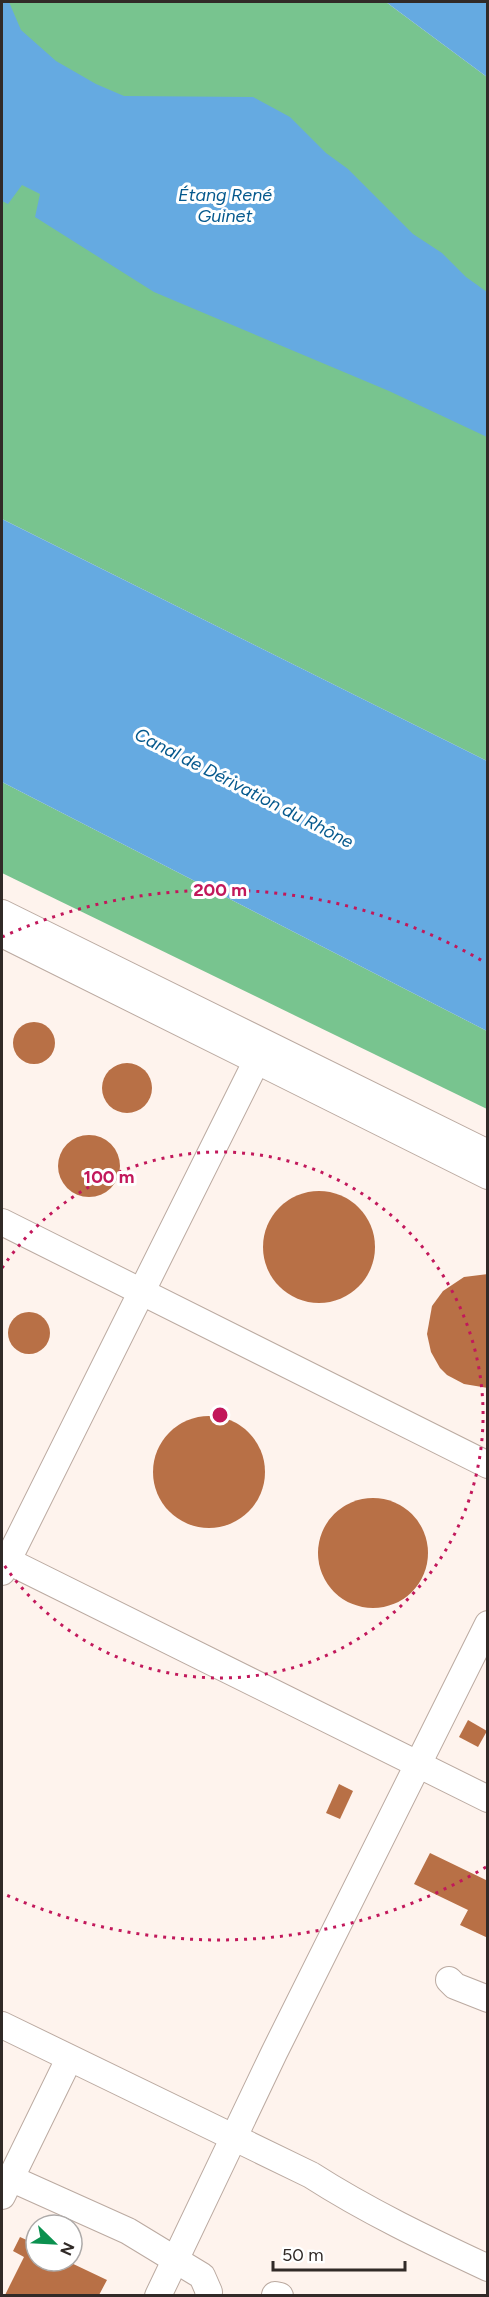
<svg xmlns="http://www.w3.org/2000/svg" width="489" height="2297" viewBox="0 0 489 2297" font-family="Figtree,sans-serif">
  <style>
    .forest { fill: #78c48f }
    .water { fill: #65aae1 }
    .building { fill: #b87046 }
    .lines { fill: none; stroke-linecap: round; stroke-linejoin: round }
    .minor-casing { stroke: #bbaaa1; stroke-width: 28 }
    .minor { stroke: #fff; stroke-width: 26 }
    .ring { fill: none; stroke: #c2185b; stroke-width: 3; stroke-dasharray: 3 6 }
    .labels { text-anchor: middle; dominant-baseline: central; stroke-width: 6; stroke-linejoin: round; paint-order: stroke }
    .water-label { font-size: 18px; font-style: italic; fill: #05598d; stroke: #fff }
    .centre { fill: #c2185b; stroke: #fff; stroke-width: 3 }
    .ring-label { font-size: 18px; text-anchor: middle; font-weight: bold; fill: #c2185b; stroke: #fff; stroke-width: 6; stroke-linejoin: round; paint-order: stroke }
  </style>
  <rect width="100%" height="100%" fill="#fef3ed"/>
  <!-- forest -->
  <g class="forest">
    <path d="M 2,2 L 386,2 L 487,77 L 487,761 L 2,519 Z"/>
    <path d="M 2,782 L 487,1031 L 487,1109 L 2,873 Z"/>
  </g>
  <!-- water -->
  <g class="water">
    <path d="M 2,2 L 9,2 L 21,30 L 56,61 L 96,84 L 124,96 L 253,97 L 290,117 L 326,153 L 348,169 L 413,234 L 442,253 L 466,277 L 487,292 L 487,437 L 389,391 L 154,292 L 35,217 L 40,194 L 22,185 L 8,204 L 2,201 Z"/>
    <path d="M 386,2 L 487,2 L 487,77 Z"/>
    <path d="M 2,519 L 487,761 L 487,1031 L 2,782 Z"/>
  </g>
  <!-- building -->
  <g class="building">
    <circle cx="34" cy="1043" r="21"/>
    <circle cx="127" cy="1088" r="25"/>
    <circle cx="89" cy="1166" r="31"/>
    <circle cx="319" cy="1247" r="56"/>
    <path d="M 488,1274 L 488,1388 L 464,1384 L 447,1375 L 440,1368 L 431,1352 L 427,1334 L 432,1306 L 443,1291 L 464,1277 Z"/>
    <circle cx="29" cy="1333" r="21"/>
    <circle cx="209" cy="1472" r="56"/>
    <circle cx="373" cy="1553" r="55"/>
    <path d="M 468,1720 L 487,1731 L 478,1747 L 459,1737 Z"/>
    <path d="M 339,1784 L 353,1791 L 340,1819 L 326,1813 Z"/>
    <path d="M 430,1853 L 488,1881 L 488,1938 L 460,1925 L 468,1910 L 414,1884 Z"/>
    <path d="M 36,2231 L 36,2261 L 67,2261 L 107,2280 L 99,2295 L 5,2295 L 24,2257 L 13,2251 L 20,2237 L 31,2242 Z"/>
  </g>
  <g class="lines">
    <defs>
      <g id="minor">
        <path d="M 2,913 L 488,1153"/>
        <path d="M 2,934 L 488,1176"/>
        <path d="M 2,1222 L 488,1465"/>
        <path d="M 2,1558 L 488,1799"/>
        <path d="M 2,1572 L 257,1060"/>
        <path d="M 449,1980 L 455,1986 L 488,1999"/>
        <path d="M 2,2025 L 311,2175 C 367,2211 428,2240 488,2268"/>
        <path d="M 10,2178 L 128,2231 L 202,2276 L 209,2292 L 208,2296"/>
        <path d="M 2,2196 L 69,2059"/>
        <path d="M 275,2295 L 280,2296"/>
        <path d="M 158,2296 L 274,2053 L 488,1624"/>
      </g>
    </defs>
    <!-- minor casing -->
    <use href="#minor" class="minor-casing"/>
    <!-- minor -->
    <use href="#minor" class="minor"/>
  </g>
  <!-- distance rings -->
  <g class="ring">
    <path d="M2 1268A263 263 0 1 1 2 1562"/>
    <path d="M486 1867A525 525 0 0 1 2 1893M2 937A525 525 0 0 1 486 963"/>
  </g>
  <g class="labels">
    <!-- water labels -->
    <g class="water-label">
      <text x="225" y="195">Étang René<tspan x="225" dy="21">Guinet</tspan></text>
      <text transform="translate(244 788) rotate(27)">Canal de Dérivation du Rhône</text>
    </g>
  </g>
  <circle cx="220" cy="1415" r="9" class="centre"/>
  <g class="ring-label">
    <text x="220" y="896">200 m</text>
    <text x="109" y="1183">100 m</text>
  </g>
  <!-- border -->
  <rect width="489" height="2297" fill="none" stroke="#312a27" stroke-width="6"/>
  <!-- north arrow -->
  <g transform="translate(54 2243) rotate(114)"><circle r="28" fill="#ffffff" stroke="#adaaa9" stroke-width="1.5"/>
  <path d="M0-4.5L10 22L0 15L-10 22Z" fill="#0b914f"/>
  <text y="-9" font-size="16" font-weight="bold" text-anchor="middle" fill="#312a27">N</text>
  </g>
  <!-- scale -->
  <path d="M273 2261v9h132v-9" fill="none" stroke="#312a27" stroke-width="3"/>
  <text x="282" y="2261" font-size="18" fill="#312a27" stroke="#ffffff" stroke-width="4.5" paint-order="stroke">50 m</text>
</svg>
